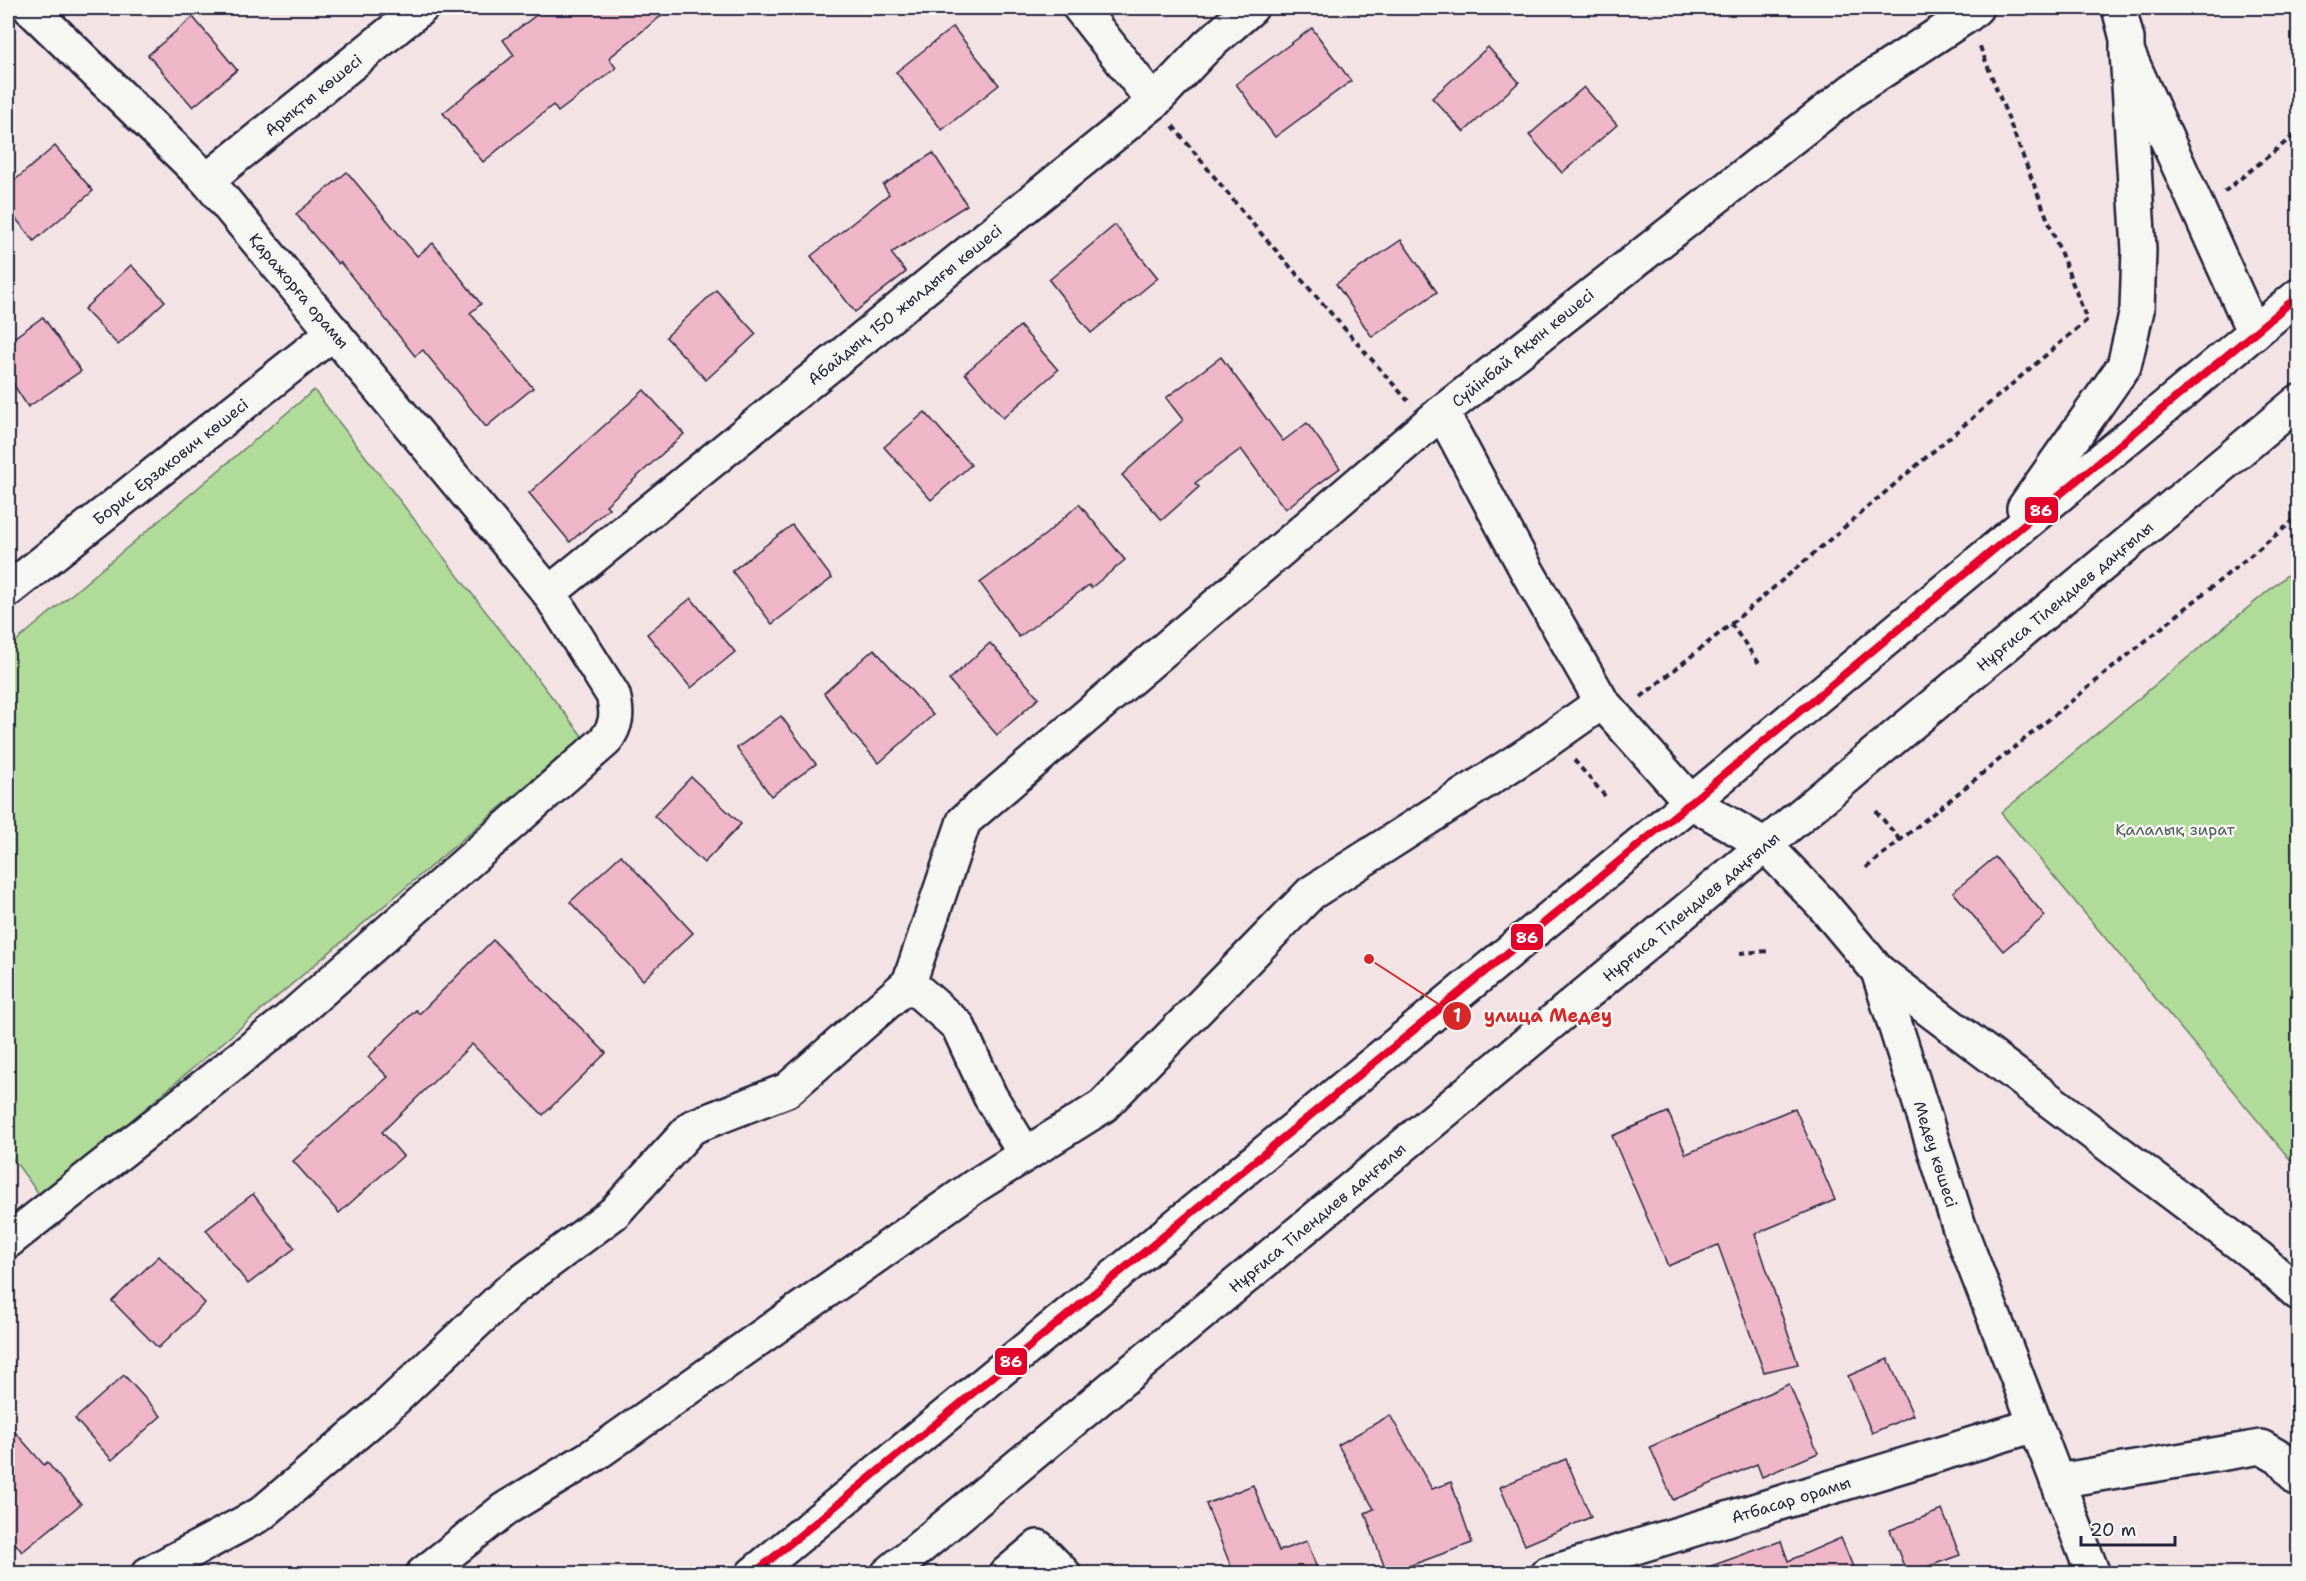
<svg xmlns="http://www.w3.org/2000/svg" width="2306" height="1581" viewBox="0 0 2306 1581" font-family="'Shantell Sans',sans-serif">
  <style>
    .green { fill: #b0db98; stroke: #697e6a; stroke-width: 1.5 }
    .building { fill: #efb6c8; stroke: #22223b; stroke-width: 1.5 }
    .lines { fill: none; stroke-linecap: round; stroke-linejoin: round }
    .minor-casing { stroke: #22223b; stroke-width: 38 }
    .major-casing { stroke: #22223b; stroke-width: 38 }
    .path { stroke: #22223b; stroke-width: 4; stroke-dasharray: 6 4.5; stroke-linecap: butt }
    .minor { stroke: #f6f6f2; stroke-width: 33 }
    .major { stroke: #f6f6f2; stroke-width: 33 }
    .bus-1-casing { stroke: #f6f6f2; stroke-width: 12 }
    .bus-1 { stroke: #e4002b; stroke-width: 8 }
    .labels { text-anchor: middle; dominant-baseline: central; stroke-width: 5; stroke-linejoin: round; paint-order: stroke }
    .street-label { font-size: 16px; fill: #22223b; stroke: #f6f6f2 }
    .park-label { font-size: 16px; fill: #4d5a57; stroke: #f6f6f2 }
    .leader { fill: none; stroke: #d62828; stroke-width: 2 }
    .callout-dot { fill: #d62828; stroke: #f6f6f2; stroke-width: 2 }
    .mark-label { font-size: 18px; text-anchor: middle; font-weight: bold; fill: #fff }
    .callout-label { font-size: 18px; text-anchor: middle; font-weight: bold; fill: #d62828; stroke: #f6f6f2; stroke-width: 5; stroke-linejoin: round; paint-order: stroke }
    .line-badge { stroke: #f6f6f2; stroke-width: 2 }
    .badge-label { font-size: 16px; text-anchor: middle; font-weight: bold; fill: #fff }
  </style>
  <rect width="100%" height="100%" fill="#f4e3e5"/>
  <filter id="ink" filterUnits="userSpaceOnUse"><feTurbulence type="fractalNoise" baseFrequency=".0167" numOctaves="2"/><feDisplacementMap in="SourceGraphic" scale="12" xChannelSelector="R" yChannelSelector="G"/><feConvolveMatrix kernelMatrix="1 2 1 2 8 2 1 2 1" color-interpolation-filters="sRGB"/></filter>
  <g filter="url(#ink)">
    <!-- green -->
    <g class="green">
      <path d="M 314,390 L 583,737 L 41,1197 L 8,1152 L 8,648 Z"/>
      <path d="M 2298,566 L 2298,1169 L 2001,813 Z"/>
    </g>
    <!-- building -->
    <g class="building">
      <path d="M 546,8 L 671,8 L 609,58 L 616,68 L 558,112 L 553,105 L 483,162 L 443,113 L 514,55 L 503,40 Z"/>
      <path d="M 193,17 L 237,70 L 193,107 L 148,55 Z"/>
      <path d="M 953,27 L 999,85 L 942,130 L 896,72 Z"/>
      <path d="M 1312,28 L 1351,81 L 1275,137 L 1236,84 Z"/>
      <path d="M 1488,47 L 1519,82 L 1464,132 L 1432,98 Z"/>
      <path d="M 1584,87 L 1617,125 L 1562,173 L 1529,135 Z"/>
      <path d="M 55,146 L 93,191 L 34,241 L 8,209 L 8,186 Z"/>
      <path d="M 933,153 L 967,205 L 891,253 L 906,272 L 855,312 L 811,256 L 889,194 L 883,185 Z"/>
      <path d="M 347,172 L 417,256 L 433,243 L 481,304 L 470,313 L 533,388 L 486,427 L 423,350 L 415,356 L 340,262 L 338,264 L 296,214 Z"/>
      <path d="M 1115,225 L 1158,278 L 1091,333 L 1049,280 Z"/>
      <path d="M 1401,240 L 1437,292 L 1372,337 L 1336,284 Z"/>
      <path d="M 131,265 L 165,301 L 118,345 L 84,309 Z"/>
      <path d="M 716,290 L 756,334 L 706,380 L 666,337 Z"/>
      <path d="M 43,317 L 81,371 L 28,407 L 8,376 L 8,342 Z"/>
      <path d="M 1020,326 L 1058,370 L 1003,418 L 965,373 Z"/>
      <path d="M 1221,357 L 1283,441 L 1307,423 L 1340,468 L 1285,509 L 1241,449 L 1195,483 L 1199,487 L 1162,520 L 1122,475 L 1183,420 L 1166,398 Z"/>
      <path d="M 644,390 L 684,434 L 606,505 L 609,508 L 570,542 L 529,493 Z"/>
      <path d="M 925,412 L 971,465 L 931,500 L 884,447 Z"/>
      <path d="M 1079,504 L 1125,560 L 1091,588 L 1089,585 L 1019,637 L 980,583 L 1046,534 Z"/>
      <path d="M 792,525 L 832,578 L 772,624 L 732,571 Z"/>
      <path d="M 691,598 L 735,652 L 691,688 L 647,634 Z"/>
      <path d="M 990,643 L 1039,698 L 997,735 L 949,680 Z"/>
      <path d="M 874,649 L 933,715 L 879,763 L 851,732 L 824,693 Z"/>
      <path d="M 781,716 L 816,764 L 771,796 L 737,748 Z"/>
      <path d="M 691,777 L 741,824 L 704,863 L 654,816 Z"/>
      <path d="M 621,855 L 693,933 L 643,980 L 570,902 Z"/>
      <path d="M 1995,857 L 2045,916 L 2003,951 L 1953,892 Z"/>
      <path d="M 493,940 L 606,1053 L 543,1115 L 472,1044 L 382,1132 L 403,1156 L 339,1213 L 293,1161 L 388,1077 L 368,1057 L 416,1010 L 419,1014 Z"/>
      <path d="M 1795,1108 L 1835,1200 L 1755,1234 L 1798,1364 L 1764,1372 L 1718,1245 L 1668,1266 L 1612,1136 L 1668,1112 L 1686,1154 Z"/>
      <path d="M 253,1194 L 295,1248 L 248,1284 L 206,1230 Z"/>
      <path d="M 159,1256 L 205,1303 L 158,1348 L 112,1301 Z"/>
      <path d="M 1888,1359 L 1913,1415 L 1872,1433 L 1848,1376 Z"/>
      <path d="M 124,1375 L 161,1416 L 112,1460 L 75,1419 Z"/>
      <path d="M 1789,1384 L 1818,1453 L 1762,1477 L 1757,1464 L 1673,1500 L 1650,1447 Z"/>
      <path d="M 1390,1415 L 1432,1489 L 1451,1482 L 1472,1543 L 1387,1574 L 1365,1513 L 1374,1509 L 1338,1445 Z"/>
      <path d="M 8,1424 L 44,1465 L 47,1462 L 81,1504 L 22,1552 L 8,1534 Z"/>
      <path d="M 1566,1459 L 1591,1517 L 1525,1545 L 1500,1487 Z"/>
      <path d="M 1253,1485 L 1279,1551 L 1307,1541 L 1319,1574 L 1228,1574 L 1227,1571 L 1232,1569 L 1206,1504 Z"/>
      <path d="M 1942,1510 L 1960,1555 L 1907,1574 L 1890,1530 Z"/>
      <path d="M 1841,1538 L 1856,1574 L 1701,1574 L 1700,1570 L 1781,1541 L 1788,1561 Z"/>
    </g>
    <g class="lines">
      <defs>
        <g id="minor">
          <path d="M 1080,8 L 1154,102"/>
          <path id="s1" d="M 1976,8 L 1968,15 L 1853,90 L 1442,412 L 1527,571 L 1602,702 L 1691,802 L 1765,845 L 1822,904 L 1878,971 L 1959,1226 L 2093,1574"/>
          <path d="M 2119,8 L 2127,39 L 2127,51 L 2254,333"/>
          <path id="s2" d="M 207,180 L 421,8"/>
          <path id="s3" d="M 8,590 L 334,332"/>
          <path id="s4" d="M 549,593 L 1154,102 L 1207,46 L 1251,8"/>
          <path d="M 1878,971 L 2259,1258 L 2298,1293"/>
          <path d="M 909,983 L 958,1026 L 990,1096 L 1025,1154"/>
          <path d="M 8,1241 L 288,1020 L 605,741 C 617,725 618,714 613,695 L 549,593 L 207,180 L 30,8"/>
          <path d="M 2057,1481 L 2261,1447 L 2280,1458 L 2298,1479"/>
          <path d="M 148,1574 L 261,1514 L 380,1413 L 508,1292 L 614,1213 L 692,1127 L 787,1090 L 909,983 L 964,821 L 1442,412"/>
          <path d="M 423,1574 L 505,1509 L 594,1455 L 975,1186 L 1103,1106 L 1311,893 L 1534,750 L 1602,702"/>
          <path d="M 1006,1574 L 1038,1547 L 1064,1574"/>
          <path id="s5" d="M 1547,1574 L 2035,1425"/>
        </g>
        <g id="major">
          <path d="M 2024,508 L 2124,366 L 2137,310 L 2139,250 L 2127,51"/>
          <path d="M 753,1574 L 1691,802 L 2298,296"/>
          <path id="s6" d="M 888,1574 L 2298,402"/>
        </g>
      </defs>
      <!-- minor casing -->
      <use href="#minor" class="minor-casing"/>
      <!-- major casing -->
      <use href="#major" class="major-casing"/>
      <!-- path -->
      <g class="path">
        <path d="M 1173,126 L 1251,222 L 1408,401"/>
        <path d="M 2224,192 L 2298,132"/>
        <path d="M 1731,624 L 2087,320 L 1979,44"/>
        <path d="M 1641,697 L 1731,624 L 1761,666"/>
        <path d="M 1574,760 L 1605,796"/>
        <path d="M 1876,811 L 1900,840"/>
        <path d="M 1866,868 L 2298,517"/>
        <path d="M 1740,953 L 1770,951"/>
      </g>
      <!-- minor -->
      <use href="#minor" class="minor"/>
      <!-- major -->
      <use href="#major" class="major"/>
      <defs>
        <path id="bus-1" d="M 753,1574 L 1691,802 L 2298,296"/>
      </defs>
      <!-- bus-1 casing -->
      <use href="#bus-1" class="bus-1-casing"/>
      <!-- bus-1 -->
      <use href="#bus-1" class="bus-1"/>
    </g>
  </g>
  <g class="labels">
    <!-- street labels -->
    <g class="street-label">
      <text stroke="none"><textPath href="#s2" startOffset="136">Арықты көшесі</textPath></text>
      <text transform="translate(299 291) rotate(50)">Қаражорға орамы</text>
      <text stroke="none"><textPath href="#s4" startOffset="458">Абайдың 150 жылдығы көшесі</textPath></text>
      <text transform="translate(1523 348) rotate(-39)">Сүйінбай Ақын көшесі</text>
      <text stroke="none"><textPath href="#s3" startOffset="207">Борис Ерзакович көшесі</textPath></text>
      <text stroke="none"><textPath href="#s6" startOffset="1530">Нұрғиса Тілендиев даңғылы</textPath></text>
      <text stroke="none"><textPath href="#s6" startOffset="1044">Нұрғиса Тілендиев даңғылы</textPath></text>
      <text stroke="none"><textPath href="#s1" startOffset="1582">Медеу көшесі</textPath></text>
      <text stroke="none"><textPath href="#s6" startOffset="558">Нұрғиса Тілендиев даңғылы</textPath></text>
      <text stroke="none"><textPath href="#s5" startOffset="255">Атбасар орамы</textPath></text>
    </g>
    <!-- park labels -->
    <g class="park-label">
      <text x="2175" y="829">Қалалық зират</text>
    </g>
  </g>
  <!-- callouts -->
  <path class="leader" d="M1369 959L1457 1016"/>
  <g class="callout-dot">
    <circle cx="1369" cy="959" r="6"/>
    <circle cx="1457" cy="1016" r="15"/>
  </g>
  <g class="mark-label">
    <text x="1457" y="1022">1</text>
  </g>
  <g class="callout-label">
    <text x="1548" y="1022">улица Медеу</text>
  </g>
  <g class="line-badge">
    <rect x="2024" y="496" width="35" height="28" rx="6" fill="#e4002b"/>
    <rect x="1510" y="923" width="34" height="28" rx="6" fill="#e4002b"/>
    <rect x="994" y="1347" width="34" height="29" rx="6" fill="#e4002b"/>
  </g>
  <g class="badge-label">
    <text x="2041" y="516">86</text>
    <text x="1527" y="943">86</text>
    <text x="1011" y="1367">86</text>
  </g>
  <!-- margin -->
  <rect width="2306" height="1581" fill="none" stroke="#f6f6f2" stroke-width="30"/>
  <rect x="15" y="15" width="2276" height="1551" fill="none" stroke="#22223b" stroke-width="2" filter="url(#ink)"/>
  <!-- scale -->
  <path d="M2081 1536v9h94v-9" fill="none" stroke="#22223b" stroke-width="3"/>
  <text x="2090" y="1536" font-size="18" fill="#22223b" stroke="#f6f6f2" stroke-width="4.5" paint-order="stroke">20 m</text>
</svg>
